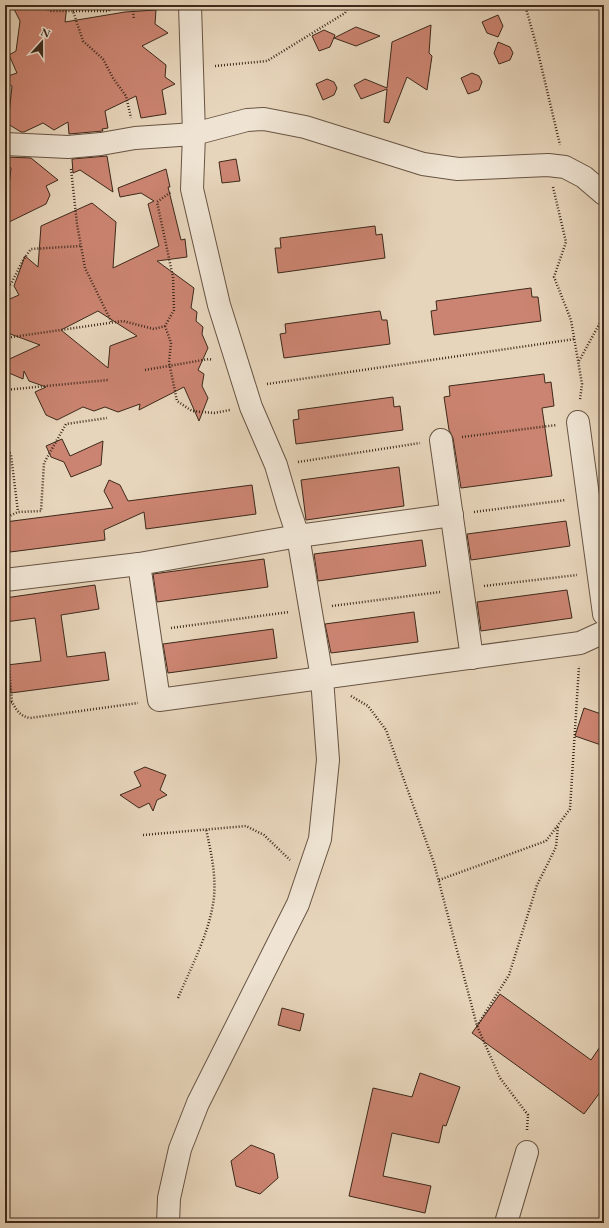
<svg xmlns="http://www.w3.org/2000/svg" width="609" height="1228" viewBox="0 0 609 1228" font-family="'EB Garamond',serif">
  <style>
    .building { fill: #cb8471; stroke: #3d291b; fill-rule: evenodd }
    .lines { fill: none; stroke-linecap: round; stroke-linejoin: round }
    .minor-casing { stroke: #685443; stroke-width: 24 }
    .path { stroke: #3d291b; stroke-width: 2.5; stroke-dasharray: 1 2; stroke-linecap: butt }
    .minor { stroke: #efe4d3; stroke-width: 22 }
  </style>
  <rect width="100%" height="100%" fill="#e7d5bb"/>
  <filter id="stains"><feTurbulence type="fractalNoise" baseFrequency=".005" numOctaves="4"/><feColorMatrix values="0 0 0 0 .2 0 0 0 0 .09 0 0 0 0 .02 0 0 0 .5 -.17"/></filter>
  <radialGradient id="worn" r=".72"><stop offset=".6" stop-color="#630" stop-opacity="0"/><stop offset="1" stop-color="#630" stop-opacity=".3"/></radialGradient>
  <!-- building -->
  <g class="building">
    <path d="M 12,5 L 67,5 L 65,22 L 125,12 L 156,10 L 155,24 L 168,33 L 142,46 L 166,65 L 165,77 L 175,84 L 162,90 L 166,114 L 141,118 L 136,96 L 105,111 L 108,128 L 102,129 L 103,131 L 69,134 L 68,122 L 54,130 L 43,123 L 24,132 L 21,132 L 8,124 L 12,86 L 5,82 L 5,77 L 17,73 L 9,55 L 16,51 L 20,21 Z"/>
    <path d="M 498,15 L 503,26 L 498,37 L 487,33 L 482,22 Z"/>
    <path d="M 431,25 L 429,53 L 432,56 L 427,90 L 407,77 L 389,123 L 384,122 L 387,89 L 361,99 L 354,85 L 365,79 L 387,88 L 392,42 Z"/>
    <path d="M 356,27 L 380,36 L 356,46 L 334,38 Z"/>
    <path d="M 324,30 L 335,35 L 330,47 L 319,51 L 312,36 Z"/>
    <path d="M 498,42 L 510,47 L 513,53 L 510,60 L 499,64 L 494,53 Z"/>
    <path d="M 472,73 L 479,76 L 482,82 L 479,90 L 468,94 L 461,78 Z"/>
    <path d="M 327,79 L 334,82 L 337,88 L 334,95 L 323,100 L 316,84 Z"/>
    <path d="M 107,156 L 113,192 L 80,170 L 73,173 L 72,159 Z"/>
    <path d="M 5,157 L 31,158 L 58,180 L 46,186 L 50,195 L 46,204 L 5,224 L 11,168 L 5,163 Z"/>
    <path d="M 236,159 L 240,181 L 222,183 L 219,162 Z"/>
    <path d="M 166,169 L 170,187 L 168,187 L 181,240 L 185,239 L 187,257 L 157,261 L 194,288 L 191,308 L 197,312 L 196,321 L 203,327 L 202,334 L 208,348 L 198,370 L 204,374 L 202,386 L 208,398 L 199,421 L 184,387 L 139,410 L 140,404 L 118,412 L 105,407 L 94,411 L 83,407 L 57,420 L 46,415 L 35,392 L 46,387 L 29,381 L 24,371 L 23,379 L 9,373 L 5,366 L 5,361 L 40,345 L 5,332 L 5,301 L 19,295 L 14,286 L 25,256 L 38,267 L 41,226 L 92,203 L 116,222 L 113,268 L 159,246 L 148,204 L 154,201 L 141,193 L 120,197 L 118,188 ZM 98,311 L 137,336 L 110,346 L 108,368 L 61,330 Z"/>
    <path d="M 375,226 L 376,235 L 382,234 L 385,258 L 278,273 L 275,248 L 281,248 L 280,238 Z"/>
    <path d="M 531,288 L 532,297 L 538,297 L 541,321 L 434,335 L 431,311 L 437,310 L 436,301 Z"/>
    <path d="M 380,311 L 382,320 L 387,320 L 390,344 L 284,358 L 280,334 L 286,333 L 285,324 Z"/>
    <path d="M 544,374 L 545,383 L 551,382 L 554,406 L 542,408 L 552,476 L 461,488 L 453,438 L 449,430 L 444,397 L 450,396 L 449,386 Z"/>
    <path d="M 393,397 L 394,407 L 400,406 L 403,430 L 296,444 L 293,420 L 299,419 L 298,410 Z"/>
    <path d="M 62,439 L 70,456 L 103,441 L 101,465 L 71,477 L 64,462 L 51,457 L 46,446 Z"/>
    <path d="M 399,467 L 404,506 L 306,520 L 301,480 Z"/>
    <path d="M 109,480 L 120,485 L 128,501 L 252,485 L 256,514 L 146,529 L 144,512 L 104,530 L 105,540 L 10,552 L 9,546 L 5,547 L 5,522 L 113,508 L 104,491 Z"/>
    <path d="M 566,521 L 570,546 L 471,560 L 467,534 Z"/>
    <path d="M 422,540 L 426,566 L 318,581 L 314,554 Z"/>
    <path d="M 264,559 L 268,587 L 157,602 L 153,574 Z"/>
    <path d="M 95,585 L 99,609 L 61,615 L 67,657 L 105,652 L 109,680 L 11,693 L 7,665 L 41,661 L 35,618 L 5,622 L 5,598 Z"/>
    <path d="M 567,590 L 572,618 L 481,631 L 477,602 Z"/>
    <path d="M 414,612 L 418,642 L 331,653 L 325,624 Z"/>
    <path d="M 273,629 L 277,658 L 168,673 L 163,644 Z"/>
    <path d="M 584,708 L 604,715 L 604,746 L 575,736 Z"/>
    <path d="M 145,767 L 166,775 L 160,790 L 167,795 L 157,800 L 153,811 L 149,803 L 139,808 L 120,795 L 141,786 L 134,772 Z"/>
    <path d="M 500,994 L 591,1060 L 604,1041 L 604,1087 L 584,1114 L 472,1033 Z"/>
    <path d="M 282,1008 L 304,1014 L 300,1031 L 278,1025 Z"/>
    <path d="M 420,1073 L 460,1087 L 446,1126 L 443,1125 L 439,1143 L 392,1133 L 383,1176 L 431,1186 L 425,1213 L 349,1196 L 373,1088 L 412,1097 Z"/>
    <path d="M 251,1145 L 274,1154 L 278,1178 L 260,1194 L 236,1186 L 231,1161 Z"/>
  </g>
  <g class="lines">
    <defs>
      <g id="minor">
        <path d="M 5,144 L 68,147 L 101,144 L 135,138 L 194,134 L 247,120 L 264,119 L 305,127 L 423,164 L 458,169 L 548,165 L 565,167 L 584,177 L 604,194"/>
        <path d="M 578,422 L 604,614"/>
        <path d="M 441,440 L 472,658"/>
        <path d="M 139,564 L 159,700 L 580,643 L 604,632"/>
        <path d="M 5,580 L 139,564 L 298,536 L 452,515"/>
        <path d="M 168,1223 L 169,1198 L 180,1149 L 198,1103 L 298,904 L 320,839 L 328,760 L 322,678 L 298,536 L 288,506 L 276,465 L 251,407 L 219,305 L 192,189 L 194,134 L 190,5"/>
        <path d="M 506,1223 L 527,1152"/>
      </g>
    </defs>
    <!-- minor casing -->
    <use href="#minor" class="minor-casing"/>
    <!-- path -->
    <g class="path">
      <path d="M 40,5 L 51,11 L 73,11 L 83,41 L 103,59 L 113,78 L 126,96 L 131,118"/>
      <path d="M 132,5 L 134,19"/>
      <path d="M 525,5 L 536,44 L 560,145"/>
      <path d="M 73,11 L 109,11 L 111,5"/>
      <path d="M 215,66 L 267,61 L 345,13 L 349,5"/>
      <path d="M 71,169 L 77,224 L 85,268 L 112,323"/>
      <path d="M 553,187 L 566,242 L 554,277 L 571,320 L 582,384 L 580,400"/>
      <path d="M 5,288 L 11,284 L 23,260 L 31,249 L 81,246"/>
      <path d="M 165,326 L 171,343 L 169,362 L 177,401 L 192,411 L 214,413 L 230,410"/>
      <path d="M 5,338 L 123,321 L 154,329 L 165,326 L 174,310 L 173,277 L 157,202 L 171,192"/>
      <path d="M 579,361 L 601,321 L 604,319"/>
      <path d="M 145,370 L 209,359 L 213,360"/>
      <path d="M 267,384 L 575,339"/>
      <path d="M 5,390 L 108,380"/>
      <path d="M 462,437 L 557,425"/>
      <path d="M 5,445 L 11,455 L 18,512"/>
      <path d="M 298,462 L 420,443"/>
      <path d="M 474,512 L 566,500"/>
      <path d="M 5,518 L 18,512 L 41,511 L 44,463 L 66,424 L 107,418"/>
      <path d="M 484,586 L 577,575"/>
      <path d="M 332,606 L 440,592"/>
      <path d="M 5,620 L 12,702 C 17,711 20,716 30,718 L 138,703"/>
      <path d="M 171,628 L 289,612"/>
      <path d="M 351,696 L 368,706 L 386,730 L 434,863 L 477,1026 L 500,1078 L 528,1115 L 527,1130"/>
      <path d="M 5,703 L 12,702"/>
      <path d="M 143,835 L 246,826 L 264,835 L 290,860"/>
      <path d="M 439,880 L 546,841 L 570,809 L 579,666"/>
      <path d="M 178,998 C 192,965 210,932 214,897 C 216,874 211,852 206,829"/>
      <path d="M 477,1026 L 509,975 L 537,885 L 556,847 L 558,826"/>
    </g>
    <!-- minor -->
    <use href="#minor" class="minor"/>
  </g>
  <!-- margin -->
  <rect width="609" height="1228" fill="none" stroke="#e7d5bb" stroke-width="20"/>
  <rect x="6" y="6" width="597" height="1216" fill="none" stroke="#3d291b" stroke-width="2"/>
  <rect x="10" y="10" width="589" height="1208" fill="none" stroke="#3d291b"/>
  <!-- north arrow -->
  <g transform="translate(42 42) rotate(21)" stroke="#efe4d3" stroke-width="3" paint-order="stroke">
  <path d="M0-3L7 15L0 10L-7 15Z" fill="#3d291b"/>
  <text y="-6" font-size="11" font-weight="bold" text-anchor="middle" fill="#3d291b">N</text>
  </g>
  <rect width="100%" height="100%" filter="url(#stains)"/>
  <rect width="100%" height="100%" fill="url(#worn)"/>
</svg>
